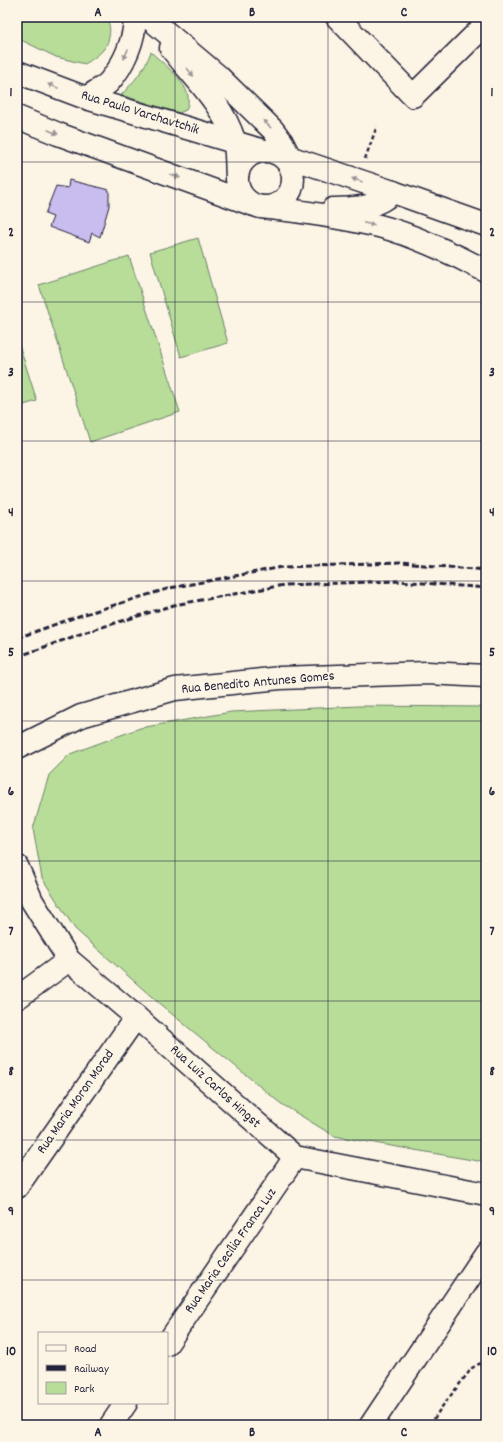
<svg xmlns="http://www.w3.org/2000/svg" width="503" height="1442" viewBox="0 0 503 1442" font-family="Dekko,sans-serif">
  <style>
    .green { fill: #b7dd98; stroke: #6c806a }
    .building { fill: #c9bcee; stroke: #22223b }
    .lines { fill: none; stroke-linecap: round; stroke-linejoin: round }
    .street-casing { stroke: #22223b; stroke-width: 25 }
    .secondary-casing { stroke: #22223b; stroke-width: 25 }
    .path { stroke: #22223b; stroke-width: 2.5; stroke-dasharray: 4 3; stroke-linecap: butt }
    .street { stroke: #fcf5e5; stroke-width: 22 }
    .secondary { stroke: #fcf5e5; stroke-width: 22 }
    .rail { stroke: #22223b; stroke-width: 3; stroke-dasharray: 6 3; stroke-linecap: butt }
    .oneway { fill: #9a9698 }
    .grid { fill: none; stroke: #22223b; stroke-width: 1; stroke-opacity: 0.55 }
    .labels { text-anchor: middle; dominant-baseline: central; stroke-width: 4; stroke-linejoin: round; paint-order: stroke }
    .street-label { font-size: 14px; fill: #22223b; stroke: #fcf5e5 }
    .neatline { fill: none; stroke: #22223b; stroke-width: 1.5 }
    .grid-label { font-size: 13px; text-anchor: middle; font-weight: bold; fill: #22223b }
  </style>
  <rect width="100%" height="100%" fill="#fcf5e5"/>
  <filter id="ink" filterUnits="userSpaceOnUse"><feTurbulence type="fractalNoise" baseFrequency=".025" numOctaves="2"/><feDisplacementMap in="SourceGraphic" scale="8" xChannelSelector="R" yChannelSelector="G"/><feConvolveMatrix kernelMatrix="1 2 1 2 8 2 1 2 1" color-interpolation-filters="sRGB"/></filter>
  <g filter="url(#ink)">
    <!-- green -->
    <g class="green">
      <path d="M 17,17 L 105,17 C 113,25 110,42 103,50 C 99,55 91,60 85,64 L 56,57 L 17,38 Z"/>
      <path d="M 151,52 C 166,67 197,87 186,110 L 179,113 L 121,95 C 134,82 144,70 151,52 Z"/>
      <path d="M 198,238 L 228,343 L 181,357 L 150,252 Z"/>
      <path d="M 129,256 L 180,412 L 90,442 L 39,285 Z"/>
      <path d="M 17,338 L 37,401 L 17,407 Z"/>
      <path d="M 359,706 L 486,707 L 486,1159 L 478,1161 L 334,1136 L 280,1103 L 161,1005 L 75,929 L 42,878 L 33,829 L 49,775 L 70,754 L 140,728 L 231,712 Z"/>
    </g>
    <!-- building -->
    <path class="building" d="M 69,180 L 109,190 L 109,206 L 100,237 L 92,233 L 89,242 L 49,227 L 53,217 L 45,214 L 56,186 L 68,188 Z"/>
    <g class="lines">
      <defs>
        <g id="street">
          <path d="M 148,17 L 218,76 L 273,130 L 282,142 L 289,156 L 292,170"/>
          <path d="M 337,17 L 413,96 L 486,24"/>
          <path d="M 171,48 C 193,77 223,104 234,140 C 237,151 236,165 237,176"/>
          <path d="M 86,98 C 93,93 103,88 109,82 C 124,65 135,39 135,17"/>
          <path d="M 393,192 L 486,225"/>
          <path d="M 17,748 L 81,716 L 175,689 L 280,678 L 427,673 L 486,676"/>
          <path d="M 17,866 L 32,901 L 69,960 L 136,1017 L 295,1157 L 486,1194"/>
          <path d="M 17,998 L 69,960"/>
          <path d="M 17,1187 L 136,1017"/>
          <path d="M 167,1344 L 295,1157"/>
          <path d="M 111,1425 L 126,1403"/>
          <path d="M 371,1425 L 486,1253"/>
        </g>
        <g id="secondary">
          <path d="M 17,72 L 86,98 L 264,151"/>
          <path d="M 17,117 L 58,134 L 251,204"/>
          <circle cx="265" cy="179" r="28"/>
          <path d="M 277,153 L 393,192"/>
          <path d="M 261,207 C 300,211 340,217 379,226 C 411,234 456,255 486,271"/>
          <path d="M 333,209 C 355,208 376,209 393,192"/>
        </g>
      </defs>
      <!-- street casing -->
      <use href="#street" class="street-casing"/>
      <!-- secondary casing -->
      <use href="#secondary" class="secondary-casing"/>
      <!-- path -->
      <g class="path">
        <path d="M 365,159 L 377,126"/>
        <path d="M 430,1425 L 441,1408 L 472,1368 L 486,1360"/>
      </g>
      <!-- street -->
      <use href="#street" class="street"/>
      <!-- secondary -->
      <use href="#secondary" class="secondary"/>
      <!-- rail -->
      <g class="rail">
        <path d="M 17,638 L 79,616 L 170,588 L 283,567 L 399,563 L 486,570"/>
        <path d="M 17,657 L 83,633 L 174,605 L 284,585 L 398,581 L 486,588"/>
      </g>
    </g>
    <!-- one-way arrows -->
    <defs><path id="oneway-solid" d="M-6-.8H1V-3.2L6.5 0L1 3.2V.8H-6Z"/></defs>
    <g class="oneway">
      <use href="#oneway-solid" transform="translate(126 54) rotate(113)"/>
      <use href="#oneway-solid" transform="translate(190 72) rotate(51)"/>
      <use href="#oneway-solid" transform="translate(53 86) rotate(-159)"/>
      <use href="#oneway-solid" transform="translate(267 124) rotate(-135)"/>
      <use href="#oneway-solid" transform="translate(53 132) rotate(23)"/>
      <use href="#oneway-solid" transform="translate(175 176) rotate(20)"/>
      <use href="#oneway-solid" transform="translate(357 180) rotate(-161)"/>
      <use href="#oneway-solid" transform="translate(369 224) rotate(12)"/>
    </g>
  </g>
  <!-- grid -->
  <path class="grid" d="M 175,17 L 175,1425M 328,17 L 328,1425M 17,162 L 486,162M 17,302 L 486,302M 17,441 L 486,441M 17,581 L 486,581M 17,721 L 486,721M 17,861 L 486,861M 17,1001 L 486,1001M 17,1140 L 486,1140M 17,1280 L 486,1280"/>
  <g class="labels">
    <!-- street labels -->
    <g class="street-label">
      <text transform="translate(140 113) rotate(17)">Rua Paulo Varchavtchik</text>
      <text transform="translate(258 683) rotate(-5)">Rua Benedito Antunes Gomes</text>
      <text transform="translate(215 1087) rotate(42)">Rua Luiz Carlos Hingst</text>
      <text transform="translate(76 1102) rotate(-55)">Rua Maria Moron Morad</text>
      <text transform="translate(231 1251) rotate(-55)">Rua Maria Cecília Franca Luz</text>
    </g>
  </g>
  <!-- margin -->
  <rect width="503" height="1442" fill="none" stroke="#fcf5e5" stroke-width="44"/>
  <!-- legend -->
  <rect x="38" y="1332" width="130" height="72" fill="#fcf5e5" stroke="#a5a1a1"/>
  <rect x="46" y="1345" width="20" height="6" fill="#fcf5e5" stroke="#a5a1a1"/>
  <text x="74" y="1352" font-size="12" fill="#22223b">Road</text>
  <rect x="46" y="1365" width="20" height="6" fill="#22223b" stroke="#a5a1a1"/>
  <text x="74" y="1372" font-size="12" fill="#22223b">Railway</text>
  <rect x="46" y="1382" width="20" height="12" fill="#b7dd98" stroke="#a5a1a1"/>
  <text x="74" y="1392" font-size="12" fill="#22223b">Park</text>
  <rect x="22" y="22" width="459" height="1398" class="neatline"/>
  <g class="grid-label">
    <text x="98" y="16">A</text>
    <text x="252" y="16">B</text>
    <text x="404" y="16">C</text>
    <text x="11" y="96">1</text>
    <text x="492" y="96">1</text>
    <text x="11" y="236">2</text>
    <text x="492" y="236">2</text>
    <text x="11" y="376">3</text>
    <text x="492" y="376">3</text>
    <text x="11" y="516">4</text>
    <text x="492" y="516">4</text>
    <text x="11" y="656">5</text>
    <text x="492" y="656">5</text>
    <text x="11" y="795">6</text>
    <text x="492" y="795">6</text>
    <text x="11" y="935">7</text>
    <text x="492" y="935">7</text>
    <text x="11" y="1075">8</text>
    <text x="492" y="1075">8</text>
    <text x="11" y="1215">9</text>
    <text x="492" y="1215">9</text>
    <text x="11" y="1355">10</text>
    <text x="492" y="1355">10</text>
    <text x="98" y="1436">A</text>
    <text x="252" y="1436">B</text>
    <text x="404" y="1436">C</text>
  </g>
</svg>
